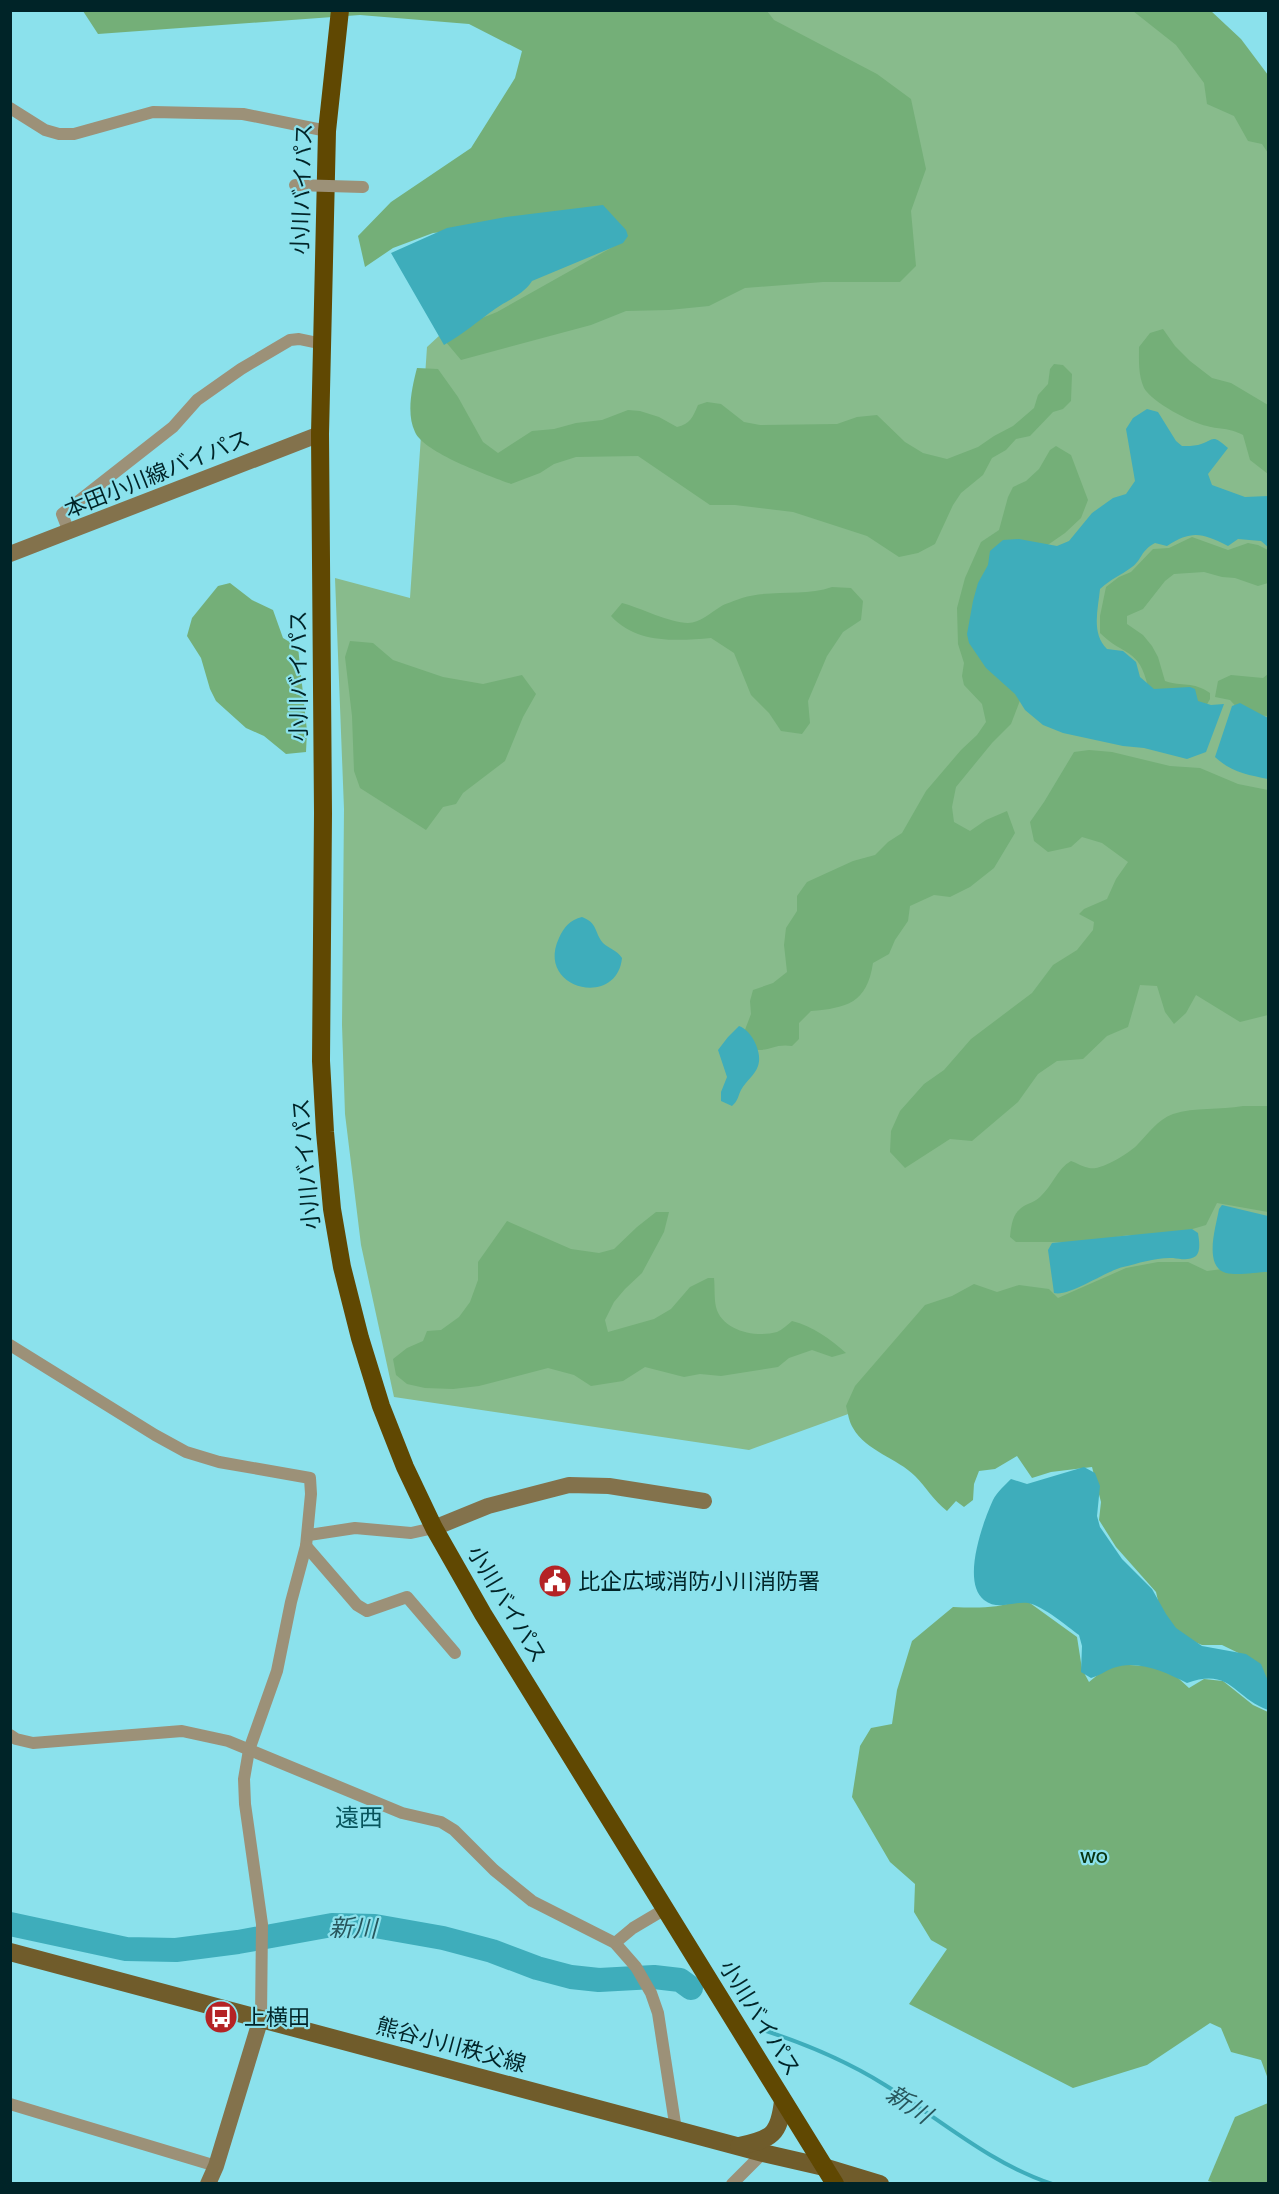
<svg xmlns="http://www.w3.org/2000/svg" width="1279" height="2194" viewBox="0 0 1279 2194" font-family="Cabin,'Noto Sans JP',sans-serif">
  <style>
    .green { fill: #88bb8c }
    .forest { fill: #74af78 }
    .water { fill: #3eadbb }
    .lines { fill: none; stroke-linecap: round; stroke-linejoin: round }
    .stream { stroke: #3eadbb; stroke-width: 4 }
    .river { stroke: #3eadbb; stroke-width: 24 }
    .street { stroke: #9c9178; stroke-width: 12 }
    .secondary { stroke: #83724c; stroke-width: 16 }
    .primary { stroke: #705c2b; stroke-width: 18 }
    .highway { stroke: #604802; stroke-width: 18 }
    .street-bridge { stroke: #9c9178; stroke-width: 12 }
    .labels { text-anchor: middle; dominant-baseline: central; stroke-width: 4.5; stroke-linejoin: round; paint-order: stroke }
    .street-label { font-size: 22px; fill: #002428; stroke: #8be1ec }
    .poi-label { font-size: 22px; fill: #002428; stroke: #8be1ec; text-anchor: start }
    .park-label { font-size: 22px; fill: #083410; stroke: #8be1ec }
    .neighbourhood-label { font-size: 24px; fill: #07545c; stroke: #8be1ec }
    .water-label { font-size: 24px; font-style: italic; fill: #28575d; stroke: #8be1ec }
  </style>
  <rect width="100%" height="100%" fill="#8be1ec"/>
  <!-- green -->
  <path class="green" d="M 686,11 L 1203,11 L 1268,87 L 1268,1262 L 749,1450 L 394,1397 L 361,1245 L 345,1114 L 342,1025 L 344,809 L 335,578 L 410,598 L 427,347 L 440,335 Z"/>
  <!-- forest -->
  <g class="forest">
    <path d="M 83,11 L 767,11 L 774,20 L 877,74 L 911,99 L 926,169 L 911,211 L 916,266 L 900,282 L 823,282 L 745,288 L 709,306 L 669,310 L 626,311 L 591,325 L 461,360 L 440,335 L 497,312 L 618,244 L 553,221 L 433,233 L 393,248 L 365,267 L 358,236 L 391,202 L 471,148 L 515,78 L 522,51 L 469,24 L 360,15 L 98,34 Z"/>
    <path d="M 1133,11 L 1211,11 L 1241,39 L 1268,75 L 1268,153 L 1262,144 L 1248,141 L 1234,116 L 1207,104 L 1204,83 L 1176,45 Z"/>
    <path d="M 1163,329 L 1175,346 L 1190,361 L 1212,378 L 1231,383 L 1268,405 L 1268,474 L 1250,460 L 1243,435 C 1227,427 1222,430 1207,426 C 1191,423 1152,402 1144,388 C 1138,375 1139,360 1139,347 L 1150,333 Z"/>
    <path d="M 1054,364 L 1063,365 L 1072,374 L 1071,401 L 1063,409 L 1053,412 L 1030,436 L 1016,439 L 1006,450 L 992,458 L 983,475 L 961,493 L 953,505 L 935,544 L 918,553 L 899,557 L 867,536 L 793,512 L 735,505 L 710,505 L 638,456 L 576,457 L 554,464 L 540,473 L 511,484 C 490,476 424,453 415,432 C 406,414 412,387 417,368 L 438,369 L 458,397 L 483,442 L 498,453 L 532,431 L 554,429 L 576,423 L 602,420 L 628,410 L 640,411 L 659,417 L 677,427 C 690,424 693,417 698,405 L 707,402 L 721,404 L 744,422 L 760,425 L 837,424 L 857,417 L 877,415 L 905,442 L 923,453 L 947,459 L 978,447 L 994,436 L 1013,426 L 1034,408 L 1038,395 L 1048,384 L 1050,369 Z"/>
    <path d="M 1056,446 L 1071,455 L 1088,500 L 1081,518 L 1065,533 L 1039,551 L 1024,690 L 1011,724 L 992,743 L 956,787 L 952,807 L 954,822 L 970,831 L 986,820 L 1007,811 L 1015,833 L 994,868 L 970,887 L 950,897 L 934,895 L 910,906 L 908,921 L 895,940 L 889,954 L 873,963 C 867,1003 847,1008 811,1011 L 799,1023 L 799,1039 L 792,1046 C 773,1043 769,1053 752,1049 L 743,1035 L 751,1014 L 750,1001 L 753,990 L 773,983 L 787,972 L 784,945 L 786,928 L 797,911 L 797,896 L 807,882 L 853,861 L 875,855 L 888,842 L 902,833 L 926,791 L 961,750 L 977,735 L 986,722 L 982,704 L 964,685 L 962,676 L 964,663 L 958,644 L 957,608 L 965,578 L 981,542 L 999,530 L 1008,497 L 1013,487 L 1026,481 L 1039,469 L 1050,450 Z"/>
    <path d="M 1192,537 L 1228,550 L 1248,543 L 1258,545 L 1268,550 L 1268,583 L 1258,586 L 1235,578 L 1222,577 L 1204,572 L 1174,574 L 1165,581 L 1143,609 L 1127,616 L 1127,624 L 1143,635 L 1152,646 L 1158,657 L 1165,681 C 1182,687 1193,681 1210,693 L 1210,699 L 1205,708 L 1148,687 C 1139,647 1124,657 1100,633 L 1100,616 L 1106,587 L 1119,577 L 1131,572 L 1153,549 L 1169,548 Z"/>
    <path d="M 230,583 L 252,600 L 273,610 L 283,638 L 298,647 L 307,731 L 306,752 L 286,754 L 264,736 L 246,728 L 216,701 L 210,689 L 201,658 L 187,636 L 192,618 L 218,586 Z"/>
    <path d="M 832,587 L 851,588 L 863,601 L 861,620 L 843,632 L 827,656 L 808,701 L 810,723 L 802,734 L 781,731 L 769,713 L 751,695 L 734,653 L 711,638 C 677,641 636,644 611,616 L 622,603 C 641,608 670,623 688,623 C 700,623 710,613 720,607 C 726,603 735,601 742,598 C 771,589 804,597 832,587 Z"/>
    <path d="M 350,641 L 373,643 L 393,660 L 443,677 L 483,684 L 522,675 L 536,694 L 523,717 L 505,761 L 463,793 L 456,804 L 443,807 L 426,830 L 360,788 L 354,771 L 352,716 L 345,657 Z"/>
    <path d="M 1268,674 L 1268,716 L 1243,714 L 1230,700 L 1215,697 L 1218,681 L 1231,675 L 1263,678 Z"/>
    <path d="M 1089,750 L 1112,752 L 1170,766 L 1200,768 L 1238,784 L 1268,790 L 1268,1015 L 1240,1022 L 1196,995 L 1186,1013 L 1174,1024 L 1165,1012 L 1157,986 L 1140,985 L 1128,1027 L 1107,1036 L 1083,1059 L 1057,1061 L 1038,1074 L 1018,1102 L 972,1141 L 950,1139 L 905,1168 L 890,1152 L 891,1131 L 900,1111 L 924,1084 L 944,1070 L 971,1039 L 1032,993 L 1053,965 L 1077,950 L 1093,930 L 1094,922 L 1079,914 L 1084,909 L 1107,899 L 1116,879 L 1128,862 L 1102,843 L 1082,837 L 1071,847 L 1048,852 L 1034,841 L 1030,822 L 1044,802 L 1074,752 Z"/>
    <path d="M 1243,1106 L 1268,1106 L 1268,1212 L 1217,1203 L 1206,1225 L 1159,1239 L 1128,1235 L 1087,1242 L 1016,1242 L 1010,1237 C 1011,1228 1012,1216 1019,1210 C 1024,1204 1034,1203 1040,1197 C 1053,1185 1057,1169 1071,1161 C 1077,1163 1083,1167 1089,1168 C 1101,1171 1130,1153 1138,1144 C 1149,1133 1157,1120 1173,1114 C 1195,1107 1220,1110 1243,1106 Z"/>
    <path d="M 656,1212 L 669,1212 L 664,1232 L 642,1273 L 625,1289 L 614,1302 L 605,1320 L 608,1332 L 654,1319 L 671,1309 L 690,1287 L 708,1278 L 714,1278 C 715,1287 714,1298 716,1307 C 722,1331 756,1338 777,1332 C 782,1330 787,1325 792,1321 C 813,1326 830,1339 846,1353 L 832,1357 L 812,1350 L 789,1358 L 778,1367 L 721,1376 L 700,1374 L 684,1377 L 645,1367 L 623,1381 L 591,1386 L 574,1375 L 548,1368 L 479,1386 L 453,1389 L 425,1388 L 407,1384 L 396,1375 L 393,1359 L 407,1348 L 423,1341 L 427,1331 L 441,1330 L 459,1317 L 470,1302 L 478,1280 L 478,1262 L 507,1221 L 571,1249 L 599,1253 L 614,1249 L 637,1227 Z"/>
    <path d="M 1158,1262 L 1188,1262 L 1207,1271 L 1246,1266 L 1268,1270 L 1268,1691 L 1255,1661 L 1222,1645 L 1202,1645 L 1180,1636 L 1162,1618 L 1156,1592 L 1116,1547 L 1099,1520 L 1101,1502 L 1092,1467 L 1051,1472 L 1032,1478 L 1017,1456 L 995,1469 L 979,1471 L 974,1484 L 973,1500 L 964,1507 L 956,1501 L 947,1511 C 933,1500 927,1488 915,1476 C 897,1458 866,1451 853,1428 C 849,1422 848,1413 846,1406 L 855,1386 L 925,1305 L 952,1296 L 974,1284 L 997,1292 L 1019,1285 L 1049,1289 L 1058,1298 L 1126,1268 Z"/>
    <path d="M 1023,1598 L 1077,1637 L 1082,1669 L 1089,1682 L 1111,1664 L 1166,1667 L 1189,1688 L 1204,1679 L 1223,1681 L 1253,1705 L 1268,1712 L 1268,2079 L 1261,2060 L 1231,2052 L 1221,2028 L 1210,2023 L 1147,2065 L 1073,2088 L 909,2004 L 947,1949 L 931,1940 L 914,1912 L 915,1884 L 890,1862 L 852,1797 L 860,1746 L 871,1728 L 892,1724 L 897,1690 L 912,1641 L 953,1607 C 978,1608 1000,1609 1023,1598 Z"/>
    <path d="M 1268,2103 L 1268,2183 L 1221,2184 L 1208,2181 L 1235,2117 Z"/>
  </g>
  <!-- water -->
  <g class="water">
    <path d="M 603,205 L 626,230 L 628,236 L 623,243 L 532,281 C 523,295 509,299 495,309 C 478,321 463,334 444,345 L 391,253 L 447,228 L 506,217 Z"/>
    <path d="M 1147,409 L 1158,412 L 1176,441 L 1182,446 C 1187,446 1193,446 1198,445 C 1215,440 1211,433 1228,448 L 1208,474 L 1212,485 L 1245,497 L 1268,496 L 1268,547 L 1261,541 L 1238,539 L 1228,546 C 1202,533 1192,530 1167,546 L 1155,543 C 1140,551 1142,560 1132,567 C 1120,576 1112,578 1100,589 C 1098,610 1091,633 1107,649 L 1123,651 L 1136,662 L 1140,677 L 1154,689 L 1190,687 L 1195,689 L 1198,701 L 1211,705 L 1224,704 L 1206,752 L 1187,759 L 1144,748 L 1123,746 L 1063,733 L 1043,725 L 1025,710 L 1015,694 L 986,668 L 969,643 L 967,634 L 973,601 L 978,583 L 988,565 L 990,551 L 1003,540 L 1019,539 L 1057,546 L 1069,541 L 1092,513 L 1113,498 L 1126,494 L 1135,481 L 1126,429 L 1133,418 Z"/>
    <path d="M 1240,703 L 1268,718 L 1268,779 C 1248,775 1231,772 1215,757 L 1232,706 Z"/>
    <path d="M 582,917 C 598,923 594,932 603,943 C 609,949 616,949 622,958 C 617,1009 535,989 559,938 C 564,927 570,920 582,917 Z"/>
    <path d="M 739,1026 C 752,1030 763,1054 758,1066 C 755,1075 746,1081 741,1090 C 738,1096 738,1101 732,1106 L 721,1101 L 721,1092 L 727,1077 L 718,1050 L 728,1037 Z"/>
    <path d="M 1222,1205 L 1268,1216 L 1268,1272 C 1256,1272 1238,1276 1226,1273 C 1203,1266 1216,1227 1219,1209 Z"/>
    <path d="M 1192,1229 L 1198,1233 C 1199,1240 1201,1251 1196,1256 C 1189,1261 1181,1259 1173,1258 C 1157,1257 1139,1263 1123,1267 C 1106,1271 1069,1297 1054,1293 L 1048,1250 L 1052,1243 Z"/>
    <path d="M 1084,1467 L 1095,1473 L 1100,1486 L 1097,1516 L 1100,1527 L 1122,1559 L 1152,1589 L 1166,1614 L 1176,1628 L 1202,1646 L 1246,1654 L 1261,1664 L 1268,1681 L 1268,1710 C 1234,1698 1231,1667 1187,1683 C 1165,1672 1138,1659 1113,1668 C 1105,1671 1099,1676 1091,1678 L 1081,1672 L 1082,1646 L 1079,1635 C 1067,1626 1043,1606 1028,1603 C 1013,1601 998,1611 984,1600 C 961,1582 983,1522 993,1500 C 997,1492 1005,1485 1011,1479 L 1027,1484 Z"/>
  </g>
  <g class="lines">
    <!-- stream -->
    <path class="stream" d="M 763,2030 C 806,2044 847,2061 885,2085 C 940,2119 989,2163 1052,2184"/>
    <!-- river -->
    <path class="river" d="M 10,1924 L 126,1949 L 176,1950 L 238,1942 L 332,1925 L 375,1926 L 443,1938 L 492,1951 L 537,1968 L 571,1977 L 599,1980 L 654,1977 L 680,1980 L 691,1988"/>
    <!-- street -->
    <g class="street">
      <path d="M 10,108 L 45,130 L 59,134 L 74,134 L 153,112 L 243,114 L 327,131"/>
      <path d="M 69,532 L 62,514 L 173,427 L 197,400 L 241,369 L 290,340 L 299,339 L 323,344"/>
      <path d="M 10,1345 L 155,1435 L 186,1452 L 219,1462 L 310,1478 L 311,1494 L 306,1546 L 291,1602 L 277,1671 L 249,1750 L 244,1779 L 245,1804 L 262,1924 L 261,2018"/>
      <path d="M 309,1535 L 355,1528 L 411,1533 L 434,1528"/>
      <path d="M 306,1546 L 357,1605 L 367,1611 L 407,1597 L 455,1653"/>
      <path d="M 10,1735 L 16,1739 L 33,1743 L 182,1731 L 228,1741 L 402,1813 L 441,1822 L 454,1830 L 494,1870 L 532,1901 L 615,1943 L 636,1967 L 651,1993 L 658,2013 L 676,2130"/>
      <path d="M 615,1943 L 633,1928 L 665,1909"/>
      <path d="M 10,2104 L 216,2166"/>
      <path d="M 732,2184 L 763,2153"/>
    </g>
    <!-- secondary -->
    <g class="secondary">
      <path d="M 10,554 L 320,434"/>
      <path d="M 434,1528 L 488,1506 L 569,1485 L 609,1486 L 704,1501"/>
      <path d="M 208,2184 L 216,2166 L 261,2018"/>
    </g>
    <!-- primary -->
    <g class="primary">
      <path d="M 10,1952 L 763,2153 L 824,2167 L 880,2184"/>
      <path d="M 739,2146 C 772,2139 779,2135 783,2101"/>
    </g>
    <!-- highway -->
    <path class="highway" d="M 340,10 L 327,131 L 320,434 L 323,813 L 321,1061 L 325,1132 L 332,1209 L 342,1267 L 360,1338 L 381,1406 L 405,1467 L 434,1528 L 483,1614 L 835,2184"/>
    <!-- street-bridge -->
    <path class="street-bridge" d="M 295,185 L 363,187"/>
  </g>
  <!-- icons -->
  <defs>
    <symbol id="civic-disc" viewBox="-11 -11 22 22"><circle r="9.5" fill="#b42325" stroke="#8be1ec"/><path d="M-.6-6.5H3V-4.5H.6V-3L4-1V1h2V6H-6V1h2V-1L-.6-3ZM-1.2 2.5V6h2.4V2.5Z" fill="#fff"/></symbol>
    <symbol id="bus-disc" viewBox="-11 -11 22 22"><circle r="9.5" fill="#b42325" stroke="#8be1ec"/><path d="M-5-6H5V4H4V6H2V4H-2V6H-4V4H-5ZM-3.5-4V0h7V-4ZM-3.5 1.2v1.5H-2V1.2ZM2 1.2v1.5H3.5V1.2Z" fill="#fff"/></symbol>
  </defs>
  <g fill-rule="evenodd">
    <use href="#civic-disc" x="536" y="1562" width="38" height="38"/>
    <use href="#bus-disc" x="202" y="1998" width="38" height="38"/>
  </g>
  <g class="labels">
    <!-- street labels -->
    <g class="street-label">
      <text transform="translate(302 189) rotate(-88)">小川バイパス</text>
      <text transform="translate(157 474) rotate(-22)">本田小川線バイパス</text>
      <text transform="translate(298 676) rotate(-90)">小川バイパス</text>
      <text transform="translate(306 1164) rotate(-95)">小川バイパス</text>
      <text transform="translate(507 1604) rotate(59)">小川バイパス</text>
      <text transform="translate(760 2018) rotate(58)">小川バイパス</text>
      <text transform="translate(451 2045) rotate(15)">熊谷小川秩父線</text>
    </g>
    <!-- poi labels -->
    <g class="poi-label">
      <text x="578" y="1581">比企広域消防小川消防署</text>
      <text x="244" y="2017">上横田</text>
    </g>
    <!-- park labels -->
    <g class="park-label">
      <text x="1094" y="1855">wo</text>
    </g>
    <!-- neighbourhood labels -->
    <g class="neighbourhood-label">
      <text x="359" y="1817">遠西</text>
    </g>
    <!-- water labels -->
    <g class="water-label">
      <text transform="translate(353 1928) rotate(1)">新川</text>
      <text transform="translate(909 2104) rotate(33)">新川</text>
    </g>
  </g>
  <!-- border -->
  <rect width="1279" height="2194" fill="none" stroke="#002428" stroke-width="24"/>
</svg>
